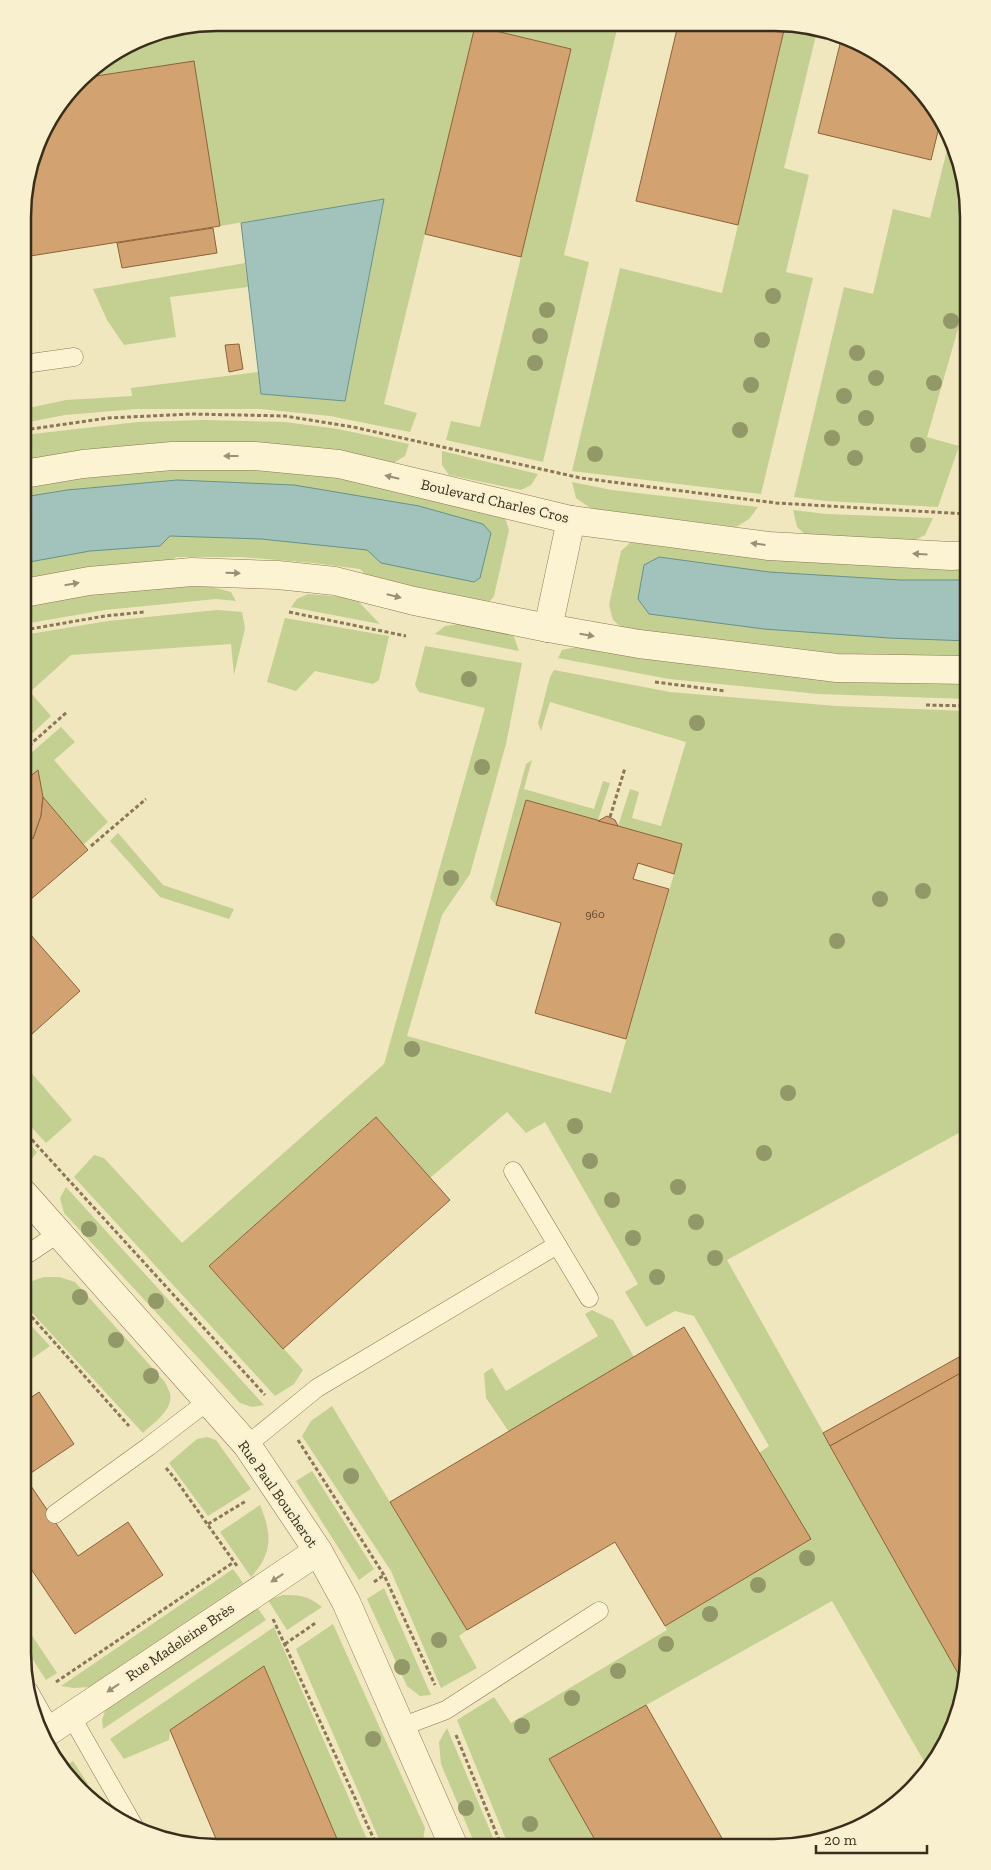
<svg xmlns="http://www.w3.org/2000/svg" width="991" height="1870" viewBox="0 0 991 1870" font-family="'Zilla Slab',serif">
  <style>
    .farmland { fill: #e8e3ab }
    .green { fill: #c3d091 }
    .water { fill: #a2c3bc; stroke: #68918b }
    .building { fill: #d3a271; stroke: #8c6239 }
    .lines { fill: none; stroke-linecap: round; stroke-linejoin: round }
    .lane-casing { stroke: #8b7755; stroke-width: 19 }
    .street-casing { stroke: #8b7755; stroke-width: 29 }
    .path { stroke: #8b7755; stroke-width: 3; stroke-dasharray: 4 2.5; stroke-linecap: butt }
    .lane { stroke: #fcf3d2; stroke-width: 18 }
    .street { stroke: #fcf3d2; stroke-width: 28 }
    .tree { fill: #929867 }
    .oneway { fill: #9a9076 }
    .labels { text-anchor: middle; dominant-baseline: central; stroke-width: 5; stroke-linejoin: round; paint-order: stroke }
    .number-label { font-size: 12px; fill: #604a30 }
    .street-label { font-size: 15px; fill: #392d1b; stroke: #f8f0ce }
    .rim { fill: none; stroke: #392d1b; stroke-width: 2.5 }
  </style>
  <rect width="100%" height="100%" fill="#f1e7be"/>
  <!-- farmland -->
  <path class="farmland" d="M 217,23 L 248,23 L 161,34 Z"/>
  <!-- green -->
  <g class="green">
    <path d="M 248,23 L 618,25 L 564,255 L 589,262 L 543,462 L 446,440 L 451,421 L 480,427 L 571,49 L 475,26 L 384,404 L 417,413 L 410,432 L 330,416 L 261,409 L 136,409 L 65,415 L 24,423 L 24,409 L 66,400 L 132,396 L 131,388 L 258,372 L 261,394 L 345,401 L 384,199 L 220,226 L 194,62 L 83,78 L 89,71 L 143,37 Z"/>
    <path d="M 785,26 L 812,26 L 842,36 L 817,31 L 784,168 L 809,175 L 786,272 L 813,278 L 761,494 L 572,471 L 620,268 L 722,293 Z"/>
    <path d="M 950,138 L 958,154 L 968,217 L 968,294 L 927,437 L 959,446 L 938,507 L 826,501 L 794,497 L 844,287 L 873,294 L 893,209 L 930,218 Z"/>
    <path d="M 245,263 L 248,287 L 170,297 L 176,337 L 124,345 L 107,320 L 93,289 Z"/>
    <path d="M 204,420 L 285,422 L 338,429 L 409,444 L 405,456 L 392,464 L 24,462 L 24,435 L 138,422 Z"/>
    <path d="M 442,451 L 538,474 L 531,485 L 521,490 L 449,475 L 442,465 Z"/>
    <path d="M 183,467 L 296,472 L 347,479 L 505,518 L 509,530 L 494,596 L 489,602 L 372,581 L 360,569 L 314,563 L 241,557 L 176,557 L 169,564 L 24,581 L 24,483 Z"/>
    <path d="M 572,482 L 612,490 L 758,507 L 749,519 L 736,527 L 592,509 L 576,498 Z"/>
    <path d="M 793,510 L 826,514 L 933,518 L 925,535 L 913,541 L 806,535 L 797,527 Z"/>
    <path d="M 631,542 C 677,542 722,552 767,557 C 834,565 902,568 968,568 L 968,660 L 878,657 L 766,649 L 627,632 L 613,620 L 609,605 L 621,551 Z"/>
    <path d="M 205,585 L 231,592 L 236,601 L 216,599 L 105,610 L 24,624 L 24,604 L 87,593 Z"/>
    <path d="M 308,594 L 355,598 L 380,624 L 291,607 L 297,599 Z"/>
    <path d="M 217,610 L 242,612 L 245,628 L 234,675 L 231,644 L 71,655 L 30,692 L 51,716 L 24,741 L 24,635 L 108,621 Z"/>
    <path d="M 285,618 L 389,636 L 379,680 L 373,684 L 315,671 L 296,691 L 267,682 Z"/>
    <path d="M 460,624 L 513,634 L 519,651 L 435,634 L 445,626 Z"/>
    <path d="M 425,646 L 522,663 L 506,744 L 470,874 L 442,915 L 407,1036 L 611,1093 L 674,874 L 618,826 L 630,789 L 639,792 L 632,818 L 661,826 L 686,742 L 550,702 L 541,731 L 538,723 L 550,677 L 554,670 L 670,692 L 836,706 L 968,711 L 968,1128 L 727,1260 L 964,1684 L 954,1727 L 929,1770 L 832,1601 L 550,1759 L 599,1847 L 509,1847 L 457,1720 L 494,1697 L 511,1723 L 667,1630 L 665,1626 L 810,1539 L 759,1453 L 769,1446 L 694,1316 L 675,1311 L 646,1327 L 625,1292 L 638,1284 L 545,1122 L 526,1133 L 507,1112 L 430,1178 L 376,1117 L 209,1266 L 303,1370 L 294,1384 L 275,1396 L 74,1177 L 94,1155 L 104,1158 L 182,1243 L 384,1064 L 485,708 L 419,692 L 415,685 Z"/>
    <path d="M 577,647 L 731,670 L 834,678 L 968,682 L 968,699 L 818,694 L 669,679 L 558,658 L 562,650 Z"/>
    <path d="M 61,727 L 75,742 L 54,760 L 108,822 L 83,845 L 43,797 L 38,770 L 23,782 L 23,760 Z"/>
    <path d="M 532,760 L 524,789 L 594,809 L 603,781 L 610,783 L 598,820 L 526,800 L 496,905 L 490,898 L 526,764 Z"/>
    <path d="M 118,833 L 163,885 L 234,909 L 229,919 L 160,897 L 110,841 Z"/>
    <path d="M 23,1063 L 72,1120 L 46,1143 L 23,1118 Z"/>
    <path d="M 23,1137 L 37,1152 L 31,1160 L 23,1160 Z"/>
    <path d="M 66,1187 L 264,1405 L 252,1407 L 240,1403 L 64,1213 L 60,1198 Z"/>
    <path d="M 44,1277 L 59,1277 L 75,1282 L 165,1382 C 166,1385 169,1390 170,1393 C 174,1410 153,1423 143,1433 L 23,1303 L 23,1284 Z"/>
    <path d="M 592,1310 L 613,1320 L 634,1357 L 509,1432 L 486,1398 L 484,1373 L 492,1368 L 506,1391 L 598,1336 L 585,1314 Z"/>
    <path d="M 23,1317 L 50,1346 L 23,1365 Z"/>
    <path d="M 332,1406 L 467,1630 L 459,1636 L 477,1668 L 441,1688 L 391,1571 L 302,1436 L 311,1421 Z"/>
    <path d="M 207,1437 L 216,1440 L 251,1489 L 208,1516 L 169,1463 L 197,1439 Z"/>
    <path d="M 312,1471 L 374,1569 L 359,1580 L 296,1481 Z"/>
    <path d="M 260,1505 C 272,1534 273,1553 251,1577 L 220,1532 Z"/>
    <path d="M 233,1569 L 243,1583 L 89,1687 L 74,1688 L 61,1686 Z"/>
    <path d="M 384,1588 L 431,1695 L 420,1696 L 407,1686 L 367,1599 Z"/>
    <path d="M 283,1595 C 301,1595 308,1596 322,1607 L 287,1630 L 268,1600 Z"/>
    <path d="M 257,1607 L 266,1620 L 103,1729 L 102,1720 L 106,1708 Z"/>
    <path d="M 23,1622 L 57,1673 L 46,1680 L 23,1644 Z"/>
    <path d="M 333,1624 L 425,1828 L 422,1846 L 382,1846 L 296,1649 Z"/>
    <path d="M 274,1627 L 370,1846 L 340,1846 L 264,1666 L 170,1730 L 169,1740 L 124,1759 L 110,1739 Z"/>
    <path d="M 447,1728 L 497,1847 L 476,1847 L 441,1764 L 439,1742 Z"/>
    <path d="M 73,1761 L 88,1784 L 80,1789 L 61,1769 Z"/>
  </g>
  <!-- water -->
  <g class="water">
    <path d="M 384,199 L 345,401 L 261,394 L 241,223 Z"/>
    <path d="M 177,480 L 294,485 L 419,506 L 483,524 L 491,533 L 480,578 L 474,582 L 381,563 L 367,550 L 261,539 L 170,536 L 160,546 L 90,551 L 24,563 L 24,497 L 67,490 Z"/>
    <path d="M 659,557 L 769,572 L 900,580 L 968,580 L 968,641 L 889,638 L 764,629 L 649,614 L 638,599 L 644,565 Z"/>
  </g>
  <!-- building -->
  <g class="building">
    <path d="M 678,25 L 785,26 L 738,225 L 636,201 Z"/>
    <path d="M 475,26 L 571,49 L 521,257 L 425,234 Z"/>
    <path d="M 842,36 L 860,42 L 902,71 L 936,109 L 941,119 L 931,160 L 818,133 Z"/>
    <path d="M 194,61 L 220,226 L 24,257 L 24,192 L 43,131 L 83,78 Z"/>
    <path d="M 213,228 L 217,253 L 122,268 L 117,243 Z"/>
    <path d="M 239,344 L 243,369 L 229,372 L 225,345 Z"/>
    <path d="M 38,770 L 43,797 L 41,816 L 33,839 L 23,828 L 23,782 Z"/>
    <path d="M 43,797 L 88,850 L 23,906 L 23,828 L 33,839 L 41,816 Z"/>
    <path d="M 526,800 L 682,844 L 674,874 L 638,863 L 633,879 L 669,889 L 626,1039 L 535,1013 L 561,923 L 496,905 Z"/>
    <path d="M 607,816 L 615,820 L 618,826 L 598,821 Z"/>
    <path d="M 23,926 L 80,991 L 23,1042 Z"/>
    <path d="M 376,1117 L 450,1200 L 283,1349 L 209,1266 Z"/>
    <path d="M 684,1327 L 811,1539 L 665,1626 L 615,1542 L 467,1630 L 390,1502 Z"/>
    <path d="M 968,1352 L 968,1369 L 830,1446 L 823,1433 Z"/>
    <path d="M 968,1369 L 968,1666 L 964,1684 L 830,1446 Z"/>
    <path d="M 39,1392 L 74,1444 L 25,1477 L 78,1556 L 128,1522 L 163,1575 L 75,1634 L 23,1557 L 23,1403 Z"/>
    <path d="M 264,1666 L 340,1846 L 219,1846 L 170,1730 Z"/>
    <path d="M 646,1705 L 727,1847 L 599,1847 L 549,1759 Z"/>
  </g>
  <g class="lines">
    <defs>
      <g id="lane">
        <path d="M 24,364 L 74,357"/>
        <path d="M 513,1171 L 589,1298"/>
        <path d="M 23,1257 L 59,1233"/>
        <path d="M 247,1445 L 317,1388 L 557,1245"/>
        <path d="M 55,1514 L 148,1447 L 208,1401"/>
        <path d="M 29,1691 L 51,1730"/>
        <path d="M 71,1716 L 135,1828"/>
        <path d="M 401,1727 L 446,1710 L 599,1611"/>
      </g>
      <g id="street">
        <path d="M 24,474 L 83,464 L 172,456 L 255,456 L 339,464 L 571,520 L 769,546 L 951,556 L 968,555"/>
        <path d="M 24,593 L 89,581 L 192,572 L 278,575 L 335,581 L 414,601 L 548,628 L 639,644 L 837,668 L 968,670"/>
        <path d="M 548,628 L 571,520"/>
        <path d="M 23,1193 L 247,1445 L 318,1551 L 346,1602 L 454,1847"/>
        <path d="M 43,1735 L 318,1551"/>
      </g>
    </defs>
    <!-- lane casing -->
    <use href="#lane" class="lane-casing"/>
    <!-- street casing -->
    <use href="#street" class="street-casing"/>
    <!-- path -->
    <g class="path">
      <path d="M 24,430 L 108,418 L 192,414 L 285,416 L 353,427 L 581,478 L 776,503 L 968,514"/>
      <path d="M 289,612 L 406,636"/>
      <path d="M 24,630 L 105,616 L 144,612"/>
      <path d="M 655,682 L 726,691"/>
      <path d="M 926,705 L 968,706"/>
      <path d="M 24,750 L 67,712"/>
      <path d="M 610,817 L 625,768"/>
      <path d="M 91,846 L 146,799"/>
      <path d="M 23,1130 L 265,1395"/>
      <path d="M 23,1307 L 129,1426"/>
      <path d="M 298,1440 L 384,1575 L 435,1685"/>
      <path d="M 166,1468 L 176,1480 L 237,1566"/>
      <path d="M 208,1524 L 246,1501"/>
      <path d="M 374,1582 L 384,1575"/>
      <path d="M 273,1619 L 377,1846"/>
      <path d="M 285,1644 L 317,1622"/>
      <path d="M 56,1682 L 234,1562"/>
      <path d="M 456,1735 L 502,1847"/>
    </g>
    <!-- lane -->
    <use href="#lane" class="lane"/>
    <!-- street -->
    <use href="#street" class="street"/>
  </g>
  <!-- trees -->
  <g class="tree">
    <circle cx="773" cy="296" r="8"/>
    <circle cx="547" cy="310" r="8"/>
    <circle cx="951" cy="321" r="8"/>
    <circle cx="540" cy="336" r="8"/>
    <circle cx="762" cy="340" r="8"/>
    <circle cx="857" cy="353" r="8"/>
    <circle cx="535" cy="363" r="8"/>
    <circle cx="876" cy="378" r="8"/>
    <circle cx="934" cy="383" r="8"/>
    <circle cx="751" cy="385" r="8"/>
    <circle cx="844" cy="396" r="8"/>
    <circle cx="866" cy="418" r="8"/>
    <circle cx="740" cy="430" r="8"/>
    <circle cx="832" cy="438" r="8"/>
    <circle cx="918" cy="445" r="8"/>
    <circle cx="595" cy="454" r="8"/>
    <circle cx="855" cy="458" r="8"/>
    <circle cx="469" cy="679" r="8"/>
    <circle cx="697" cy="723" r="8"/>
    <circle cx="482" cy="767" r="8"/>
    <circle cx="451" cy="878" r="8"/>
    <circle cx="923" cy="891" r="8"/>
    <circle cx="880" cy="899" r="8"/>
    <circle cx="837" cy="941" r="8"/>
    <circle cx="412" cy="1049" r="8"/>
    <circle cx="788" cy="1093" r="8"/>
    <circle cx="575" cy="1126" r="8"/>
    <circle cx="764" cy="1153" r="8"/>
    <circle cx="590" cy="1161" r="8"/>
    <circle cx="678" cy="1187" r="8"/>
    <circle cx="612" cy="1200" r="8"/>
    <circle cx="696" cy="1222" r="8"/>
    <circle cx="89" cy="1229" r="8"/>
    <circle cx="633" cy="1238" r="8"/>
    <circle cx="715" cy="1258" r="8"/>
    <circle cx="657" cy="1277" r="8"/>
    <circle cx="80" cy="1297" r="8"/>
    <circle cx="156" cy="1301" r="8"/>
    <circle cx="116" cy="1340" r="8"/>
    <circle cx="151" cy="1376" r="8"/>
    <circle cx="351" cy="1476" r="8"/>
    <circle cx="807" cy="1558" r="8"/>
    <circle cx="758" cy="1585" r="8"/>
    <circle cx="710" cy="1614" r="8"/>
    <circle cx="439" cy="1640" r="8"/>
    <circle cx="666" cy="1644" r="8"/>
    <circle cx="402" cy="1667" r="8"/>
    <circle cx="618" cy="1671" r="8"/>
    <circle cx="572" cy="1698" r="8"/>
    <circle cx="522" cy="1726" r="8"/>
    <circle cx="373" cy="1739" r="8"/>
    <circle cx="466" cy="1808" r="8"/>
    <circle cx="530" cy="1824" r="8"/>
  </g>
  <!-- one-way arrows -->
  <defs><path id="oneway-solid" d="M-6-.8H1V-3.2L6.5 0L1 3.2V.8H-6Z" transform="scale(1.25)"/></defs>
  <g class="oneway">
    <use href="#oneway-solid" transform="translate(231 456) rotate(-180)"/>
    <use href="#oneway-solid" transform="translate(392 477) rotate(-167)"/>
    <use href="#oneway-solid" transform="translate(758 544) rotate(-173)"/>
    <use href="#oneway-solid" transform="translate(920 554) rotate(-177)"/>
    <use href="#oneway-solid" transform="translate(233 573) rotate(2)"/>
    <use href="#oneway-solid" transform="translate(72 584) rotate(-10)"/>
    <use href="#oneway-solid" transform="translate(394 596) rotate(14)"/>
    <use href="#oneway-solid" transform="translate(587 635) rotate(10)"/>
    <use href="#oneway-solid" transform="translate(277 1578) rotate(147)"/>
    <use href="#oneway-solid" transform="translate(113 1688) rotate(146)"/>
  </g>
  <g class="labels">
    <!-- number labels -->
    <g class="number-label">
      <text x="595" y="914">960</text>
    </g>
    <!-- street labels -->
    <g class="street-label">
      <text transform="translate(495 501) rotate(13)">Boulevard Charles Cros</text>
      <text transform="translate(278 1494) rotate(55)">Rue Paul Boucherot</text>
      <text transform="translate(180 1642) rotate(-34)">Rue Madeleine Brès</text>
    </g>
  </g>
  <!-- crop -->
  <path d="M0 0H991V1870H0ZM217 31H774A186 186 0 0 1 960 217V1653A186 186 0 0 1 774 1839H217A186 186 0 0 1 31 1653V217A186 186 0 0 1 217 31Z" fill="#f8f0ce" fill-rule="evenodd"/>
  <path class="rim" d="M217 31H774A186 186 0 0 1 960 217V1653A186 186 0 0 1 774 1839H217A186 186 0 0 1 31 1653V217A186 186 0 0 1 217 31Z"/>
  <!-- scale -->
  <path d="M816 1845v8h111v-8" fill="none" stroke="#392d1b" stroke-width="2.5"/>
  <text x="824" y="1845" font-size="15" fill="#392d1b" stroke="#f8f0ce" stroke-width="4" paint-order="stroke">20 m</text>
</svg>
